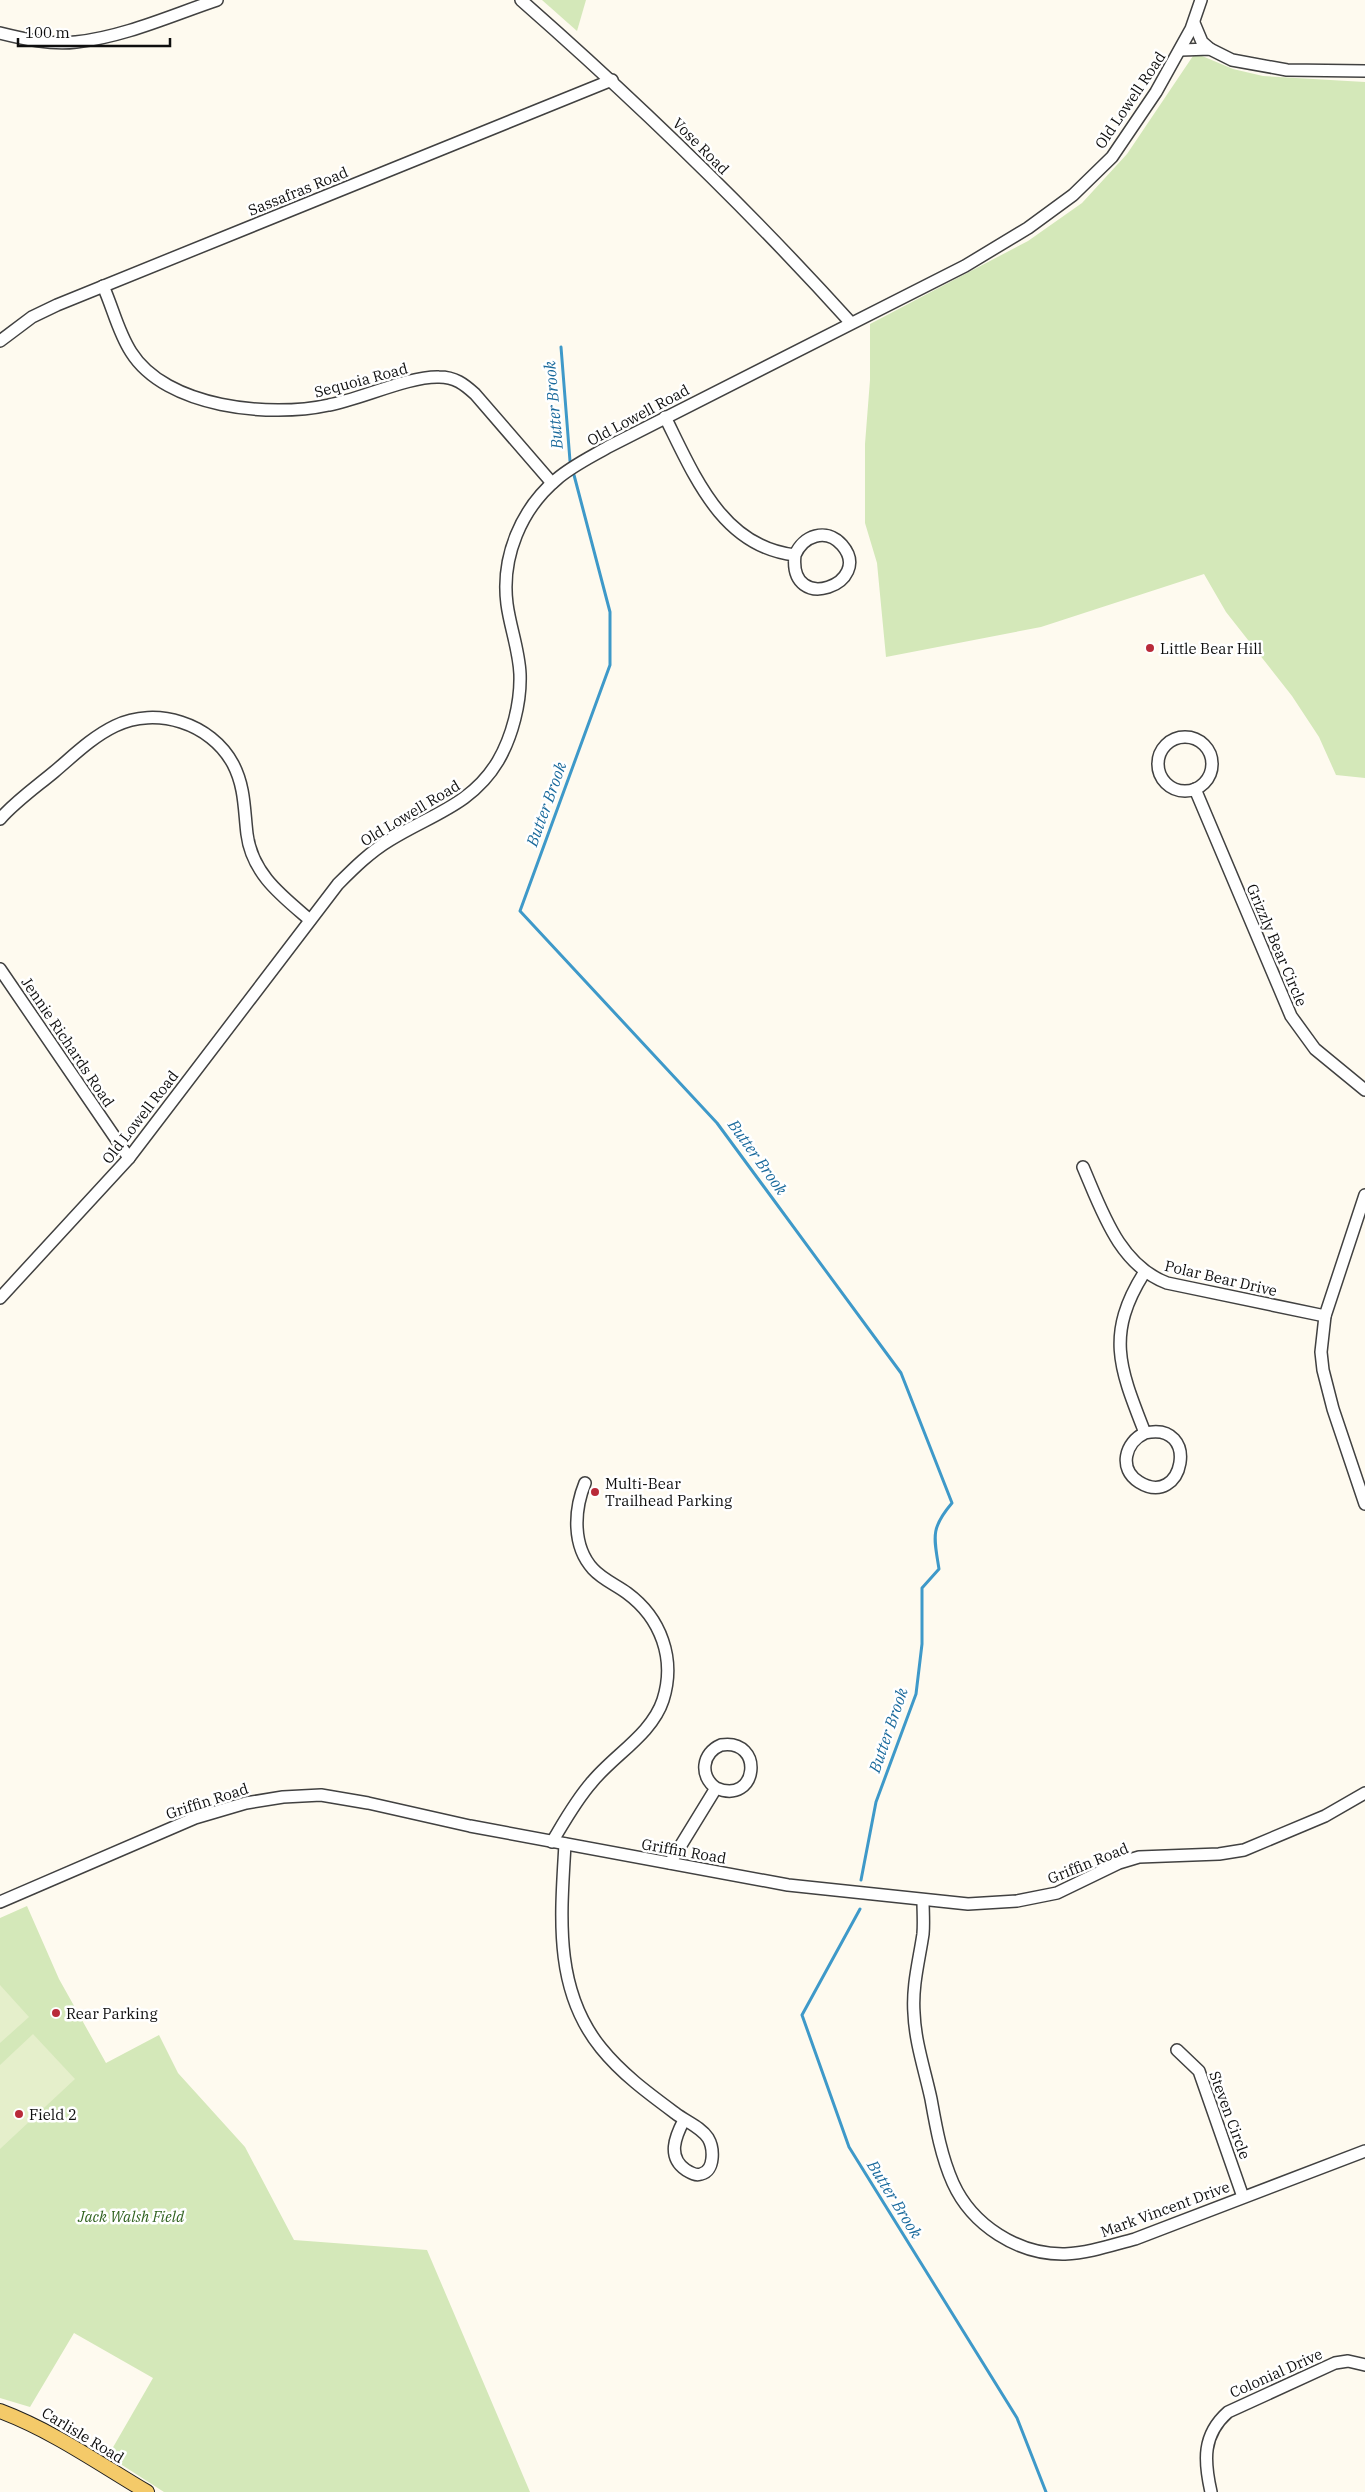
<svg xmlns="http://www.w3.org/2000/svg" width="1365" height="2492" viewBox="0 0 1365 2492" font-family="'IBM Plex Serif',serif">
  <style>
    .green { fill: #d4e8b9 }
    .pitch { fill: #e5efcb }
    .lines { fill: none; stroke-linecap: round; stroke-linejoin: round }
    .stream { stroke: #3e99c9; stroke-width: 3 }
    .minor-casing { stroke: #414141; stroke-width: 14 }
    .major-casing { stroke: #1f1f1f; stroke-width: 16 }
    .minor { stroke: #fff; stroke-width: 11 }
    .major { stroke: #f4ca69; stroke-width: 14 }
    .poi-dot { fill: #b92a39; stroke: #fff; stroke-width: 2 }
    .labels { text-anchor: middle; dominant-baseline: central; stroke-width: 5; stroke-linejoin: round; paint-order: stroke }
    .street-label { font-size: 15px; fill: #0e0e0e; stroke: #fff }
    .poi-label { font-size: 15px; fill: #0e0e0e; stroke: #fff; text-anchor: start }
    .park-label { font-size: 15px; font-style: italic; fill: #316320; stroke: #fff }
    .water-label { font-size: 16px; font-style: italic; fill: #1a6a9c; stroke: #fff }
  </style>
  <rect width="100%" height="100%" fill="#fefaef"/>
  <!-- green -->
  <g class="green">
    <path d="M 542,0 L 586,0 L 577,31 Z"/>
    <path d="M 1195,53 L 1233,69 L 1263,76 L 1365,82 L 1365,778 L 1336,775 L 1319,737 L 1292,696 L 1226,612 L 1204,574 L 1041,627 L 886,657 L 877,563 L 865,523 L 865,444 L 870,380 L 870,324 L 1028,241 L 1082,203 L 1127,154 Z"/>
    <path d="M 27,1906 L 59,1979 L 106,2063 L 159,2035 L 178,2073 L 245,2147 L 294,2240 L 427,2250 L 530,2492 L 164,2492 L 108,2456 L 153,2378 L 74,2333 L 30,2407 L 0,2398 L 0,1918 Z"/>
  </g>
  <!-- pitch -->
  <g class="pitch">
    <path d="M 0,1985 L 29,2017 L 0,2043 Z"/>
    <path d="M 33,2034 L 75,2079 L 0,2149 L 0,2065 Z"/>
  </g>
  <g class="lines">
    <!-- stream -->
    <g class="stream">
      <path d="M 561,347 L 570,461"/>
      <path d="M 574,475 L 610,612 L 610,665 L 520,911 L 717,1123 L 901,1373 L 952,1503 C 930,1529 934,1537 939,1569 L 922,1588 L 922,1644 L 916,1694 L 876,1802 L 861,1880"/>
      <path d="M 860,1909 L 802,2015 L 849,2147 L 1017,2418 L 1046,2492"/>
    </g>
    <defs>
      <g id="minor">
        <path d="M 521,0 C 637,102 748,209 851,323"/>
        <path d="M 1194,23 L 1202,42 L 1210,49"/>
        <path d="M 0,33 C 24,39 51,45 76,42 C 124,37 172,15 217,0"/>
        <path d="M 1181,50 L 1210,49 L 1232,60 L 1287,70 L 1365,71"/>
        <path d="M 103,286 C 113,308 118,332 131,352 C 166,408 270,418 329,405 C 361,399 409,376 439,377 C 455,377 464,384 475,394 L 552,483"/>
        <path d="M 0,341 L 32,317 L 57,305 L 612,80"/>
        <path d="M 665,417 C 694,475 722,547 795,555 C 803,536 826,527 842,545 C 875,583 788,616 795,555"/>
        <circle cx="1185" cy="764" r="27"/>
        <path d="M 1195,789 L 1291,1016 L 1315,1049 L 1365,1090"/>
        <path d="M 0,819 C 16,801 36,787 54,772 C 73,756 92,737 115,726 C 156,706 211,723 233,764 C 245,787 244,809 247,834 C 252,874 282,896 310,920"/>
        <path d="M 0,969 L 129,1158"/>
        <path d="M 1083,1167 C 1102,1211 1119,1265 1167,1283 L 1325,1316"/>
        <path d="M 1365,1195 L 1325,1316 L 1321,1352 L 1323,1370 L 1333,1409 L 1365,1504"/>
        <path d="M 1144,1273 C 1105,1335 1120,1369 1145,1433 C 1125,1442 1118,1469 1139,1482 C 1184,1510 1201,1420 1145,1433"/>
        <path d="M 0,1298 L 129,1158 L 338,884 C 354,868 370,852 390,840 C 430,815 472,805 498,761 C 512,737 521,703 520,674 C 519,650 510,627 507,604 C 501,557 521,509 557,479 C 572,466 591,457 608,447 L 965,266 L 1028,228 L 1073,195 L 1112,157 L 1156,92 L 1191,29 L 1201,0"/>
        <path d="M 552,1842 C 564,1822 576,1800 592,1782 C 614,1755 652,1734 663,1700 C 676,1659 661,1618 627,1593 C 616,1585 602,1579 593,1569 C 572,1546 574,1510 585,1483"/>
        <path d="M 565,1844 C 561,1915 553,1989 601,2048 C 622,2074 648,2093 675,2113 C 685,2121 701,2127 708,2138 C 714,2148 715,2171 701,2174 C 696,2176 691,2173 686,2170 C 667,2157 675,2137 684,2120"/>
        <path d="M 670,1863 L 716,1788 C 699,1776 702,1753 721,1745 C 765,1738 758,1806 716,1788"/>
        <path d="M 923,1900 C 923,1911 924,1923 923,1934 C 919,1961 912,1986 914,2013 C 915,2042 925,2071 931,2099 C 936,2127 941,2156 953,2183 C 972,2225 1018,2255 1065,2254 C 1089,2253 1112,2245 1135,2239 L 1365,2151"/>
        <path d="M 0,1902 L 195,1818 L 246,1803 L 283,1797 L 321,1795 L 368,1803 L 470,1826 L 788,1885 L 968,1904 L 1017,1901 L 1057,1893 L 1119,1863 L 1139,1857 L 1219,1854 L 1244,1850 L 1325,1816 L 1365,1793"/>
        <path d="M 1177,2050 L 1199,2071 L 1243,2197"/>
        <path d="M 1211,2492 C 1204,2461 1202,2435 1228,2412 L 1335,2363 L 1348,2361 L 1365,2365"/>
      </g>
      <path id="major" d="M 0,2411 C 53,2431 98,2463 147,2492"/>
    </defs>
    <!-- minor casing -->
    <use href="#minor" class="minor-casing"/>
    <!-- major casing -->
    <use href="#major" class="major-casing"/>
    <!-- minor -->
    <use href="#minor" class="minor"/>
    <!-- major -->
    <use href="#major" class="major"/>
  </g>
  <!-- markers -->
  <g class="poi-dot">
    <circle cx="1150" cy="648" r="5"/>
    <circle cx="595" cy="1492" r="5"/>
    <circle cx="56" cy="2013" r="5"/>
    <circle cx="19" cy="2114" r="5"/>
  </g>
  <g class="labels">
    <!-- street labels -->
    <g class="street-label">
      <text transform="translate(1130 100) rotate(-56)">Old Lowell Road</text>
      <text transform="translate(701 146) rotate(45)">Vose Road</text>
      <text transform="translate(298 191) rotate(-22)">Sassafras Road</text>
      <text transform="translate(361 380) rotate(-15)">Sequoia Road</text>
      <text transform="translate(638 415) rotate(-28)">Old Lowell Road</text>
      <text transform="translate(410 813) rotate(-31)">Old Lowell Road</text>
      <text transform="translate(1277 945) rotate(67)">Grizzly Bear Circle</text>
      <text transform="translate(68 1042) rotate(56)">Jennie Richards Road</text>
      <text transform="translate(140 1117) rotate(-52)">Old Lowell Road</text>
      <text transform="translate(1221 1278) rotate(13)">Polar Bear Drive</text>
      <text transform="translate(207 1801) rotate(-18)">Griffin Road</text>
      <text transform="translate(684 1851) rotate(10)">Griffin Road</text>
      <text transform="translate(1088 1863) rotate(-22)">Griffin Road</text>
      <text transform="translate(1230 2115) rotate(70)">Steven Circle</text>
      <text transform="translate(1165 2209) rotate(-20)">Mark Vincent Drive</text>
      <text transform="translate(1276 2373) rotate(-24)">Colonial Drive</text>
      <text transform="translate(83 2435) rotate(31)">Carlisle Road</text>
    </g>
    <!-- poi labels -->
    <g class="poi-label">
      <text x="1160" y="648">Little Bear Hill</text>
      <text x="605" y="1483">Multi-Bear<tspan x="605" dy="17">Trailhead Parking</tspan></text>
      <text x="66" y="2013">Rear Parking</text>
      <text x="29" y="2114">Field 2</text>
    </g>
    <!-- park labels -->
    <g class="park-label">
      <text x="131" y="2216">Jack Walsh Field</text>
    </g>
    <!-- water labels -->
    <g class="water-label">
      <text transform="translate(553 405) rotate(-95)">Butter Brook</text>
      <text transform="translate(546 804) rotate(-70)">Butter Brook</text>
      <text transform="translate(758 1157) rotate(54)">Butter Brook</text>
      <text transform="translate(888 1730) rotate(-71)">Butter Brook</text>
      <text transform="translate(895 2199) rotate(58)">Butter Brook</text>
    </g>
  </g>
  <!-- scale -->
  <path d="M18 38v8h152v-8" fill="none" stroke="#0e0e0e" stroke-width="2.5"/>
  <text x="25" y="38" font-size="15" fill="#0e0e0e" stroke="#ffffff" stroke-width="4" paint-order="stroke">100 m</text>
</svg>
